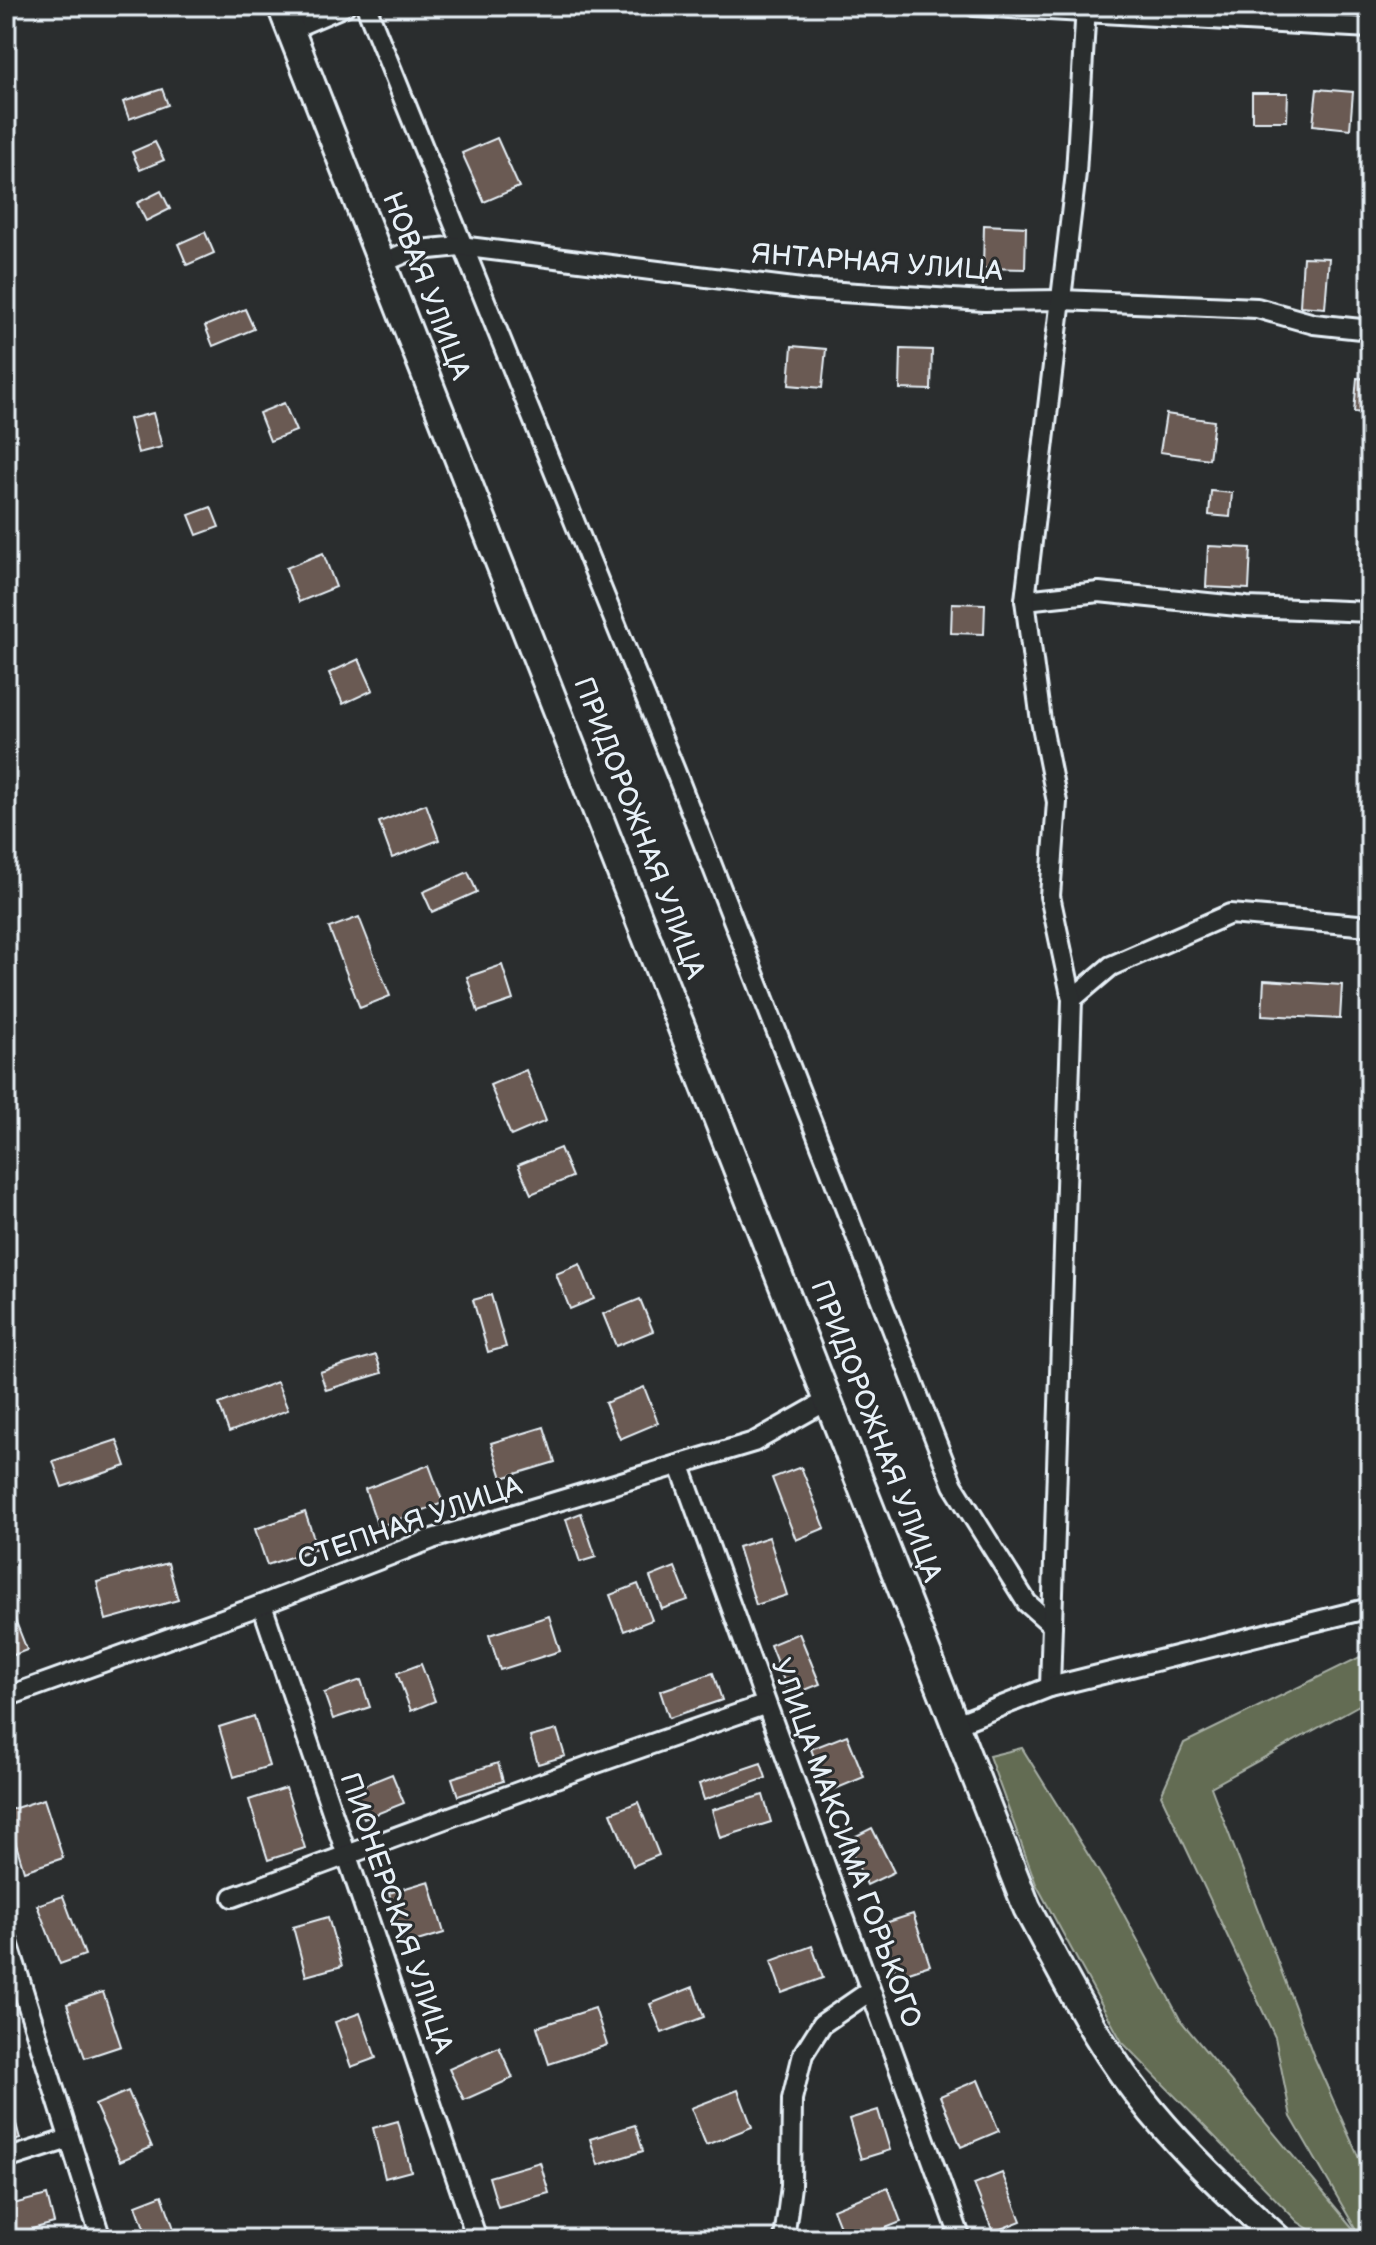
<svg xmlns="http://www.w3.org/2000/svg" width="1376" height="2245" viewBox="0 0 1376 2245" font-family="'Balsamiq Sans',sans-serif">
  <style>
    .green { fill: #646c52; stroke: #a6aea5; stroke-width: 2 }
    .building { fill: #6a5a52; stroke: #e8f1f8; stroke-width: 2 }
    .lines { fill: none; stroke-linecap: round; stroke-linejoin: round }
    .street-casing { stroke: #e8f1f8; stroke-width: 24 }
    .secondary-casing { stroke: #e8f1f8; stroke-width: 32 }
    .street { stroke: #2a2d2e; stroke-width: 18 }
    .secondary { stroke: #2a2d2e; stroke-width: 26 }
    .labels { text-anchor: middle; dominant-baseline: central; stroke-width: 6; stroke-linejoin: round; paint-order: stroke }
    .street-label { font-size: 28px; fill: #e8f1f8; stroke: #2a2d2e }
  </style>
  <rect width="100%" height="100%" fill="#2a2d2e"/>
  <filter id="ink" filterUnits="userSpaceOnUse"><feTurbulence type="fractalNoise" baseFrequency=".0125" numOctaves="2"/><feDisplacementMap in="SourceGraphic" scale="16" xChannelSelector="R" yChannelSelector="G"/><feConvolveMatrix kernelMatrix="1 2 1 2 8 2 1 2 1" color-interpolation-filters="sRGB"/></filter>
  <g filter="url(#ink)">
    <!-- green -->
    <path class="green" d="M 1370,1652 L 1370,1699 L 1211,1787 L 1314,2057 L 1370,2183 L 1370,2239 L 1324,2239 L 1298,2222 L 1122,2042 L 1036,1884 L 989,1756 L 1022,1748 L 1115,1898 L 1181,2021 L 1361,2238 L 1291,2117 L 1275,2037 L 1161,1795 L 1184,1743 Z"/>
    <!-- building -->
    <g class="building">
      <path d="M 162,89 L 168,105 L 129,119 L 123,102 Z"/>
      <path d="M 1317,89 L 1353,92 L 1350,129 L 1313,125 Z"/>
      <path d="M 1252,93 L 1288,93 L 1287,121 L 1252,121 Z"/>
      <path d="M 497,138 L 519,187 L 484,202 L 462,153 Z"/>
      <path d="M 155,142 L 164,160 L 140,170 L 132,152 Z"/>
      <path d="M 161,191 L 170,209 L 146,221 L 137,203 Z"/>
      <path d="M 984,225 L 1026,227 L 1025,269 L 983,268 Z"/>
      <path d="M 205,232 L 214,253 L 187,265 L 178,244 Z"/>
      <path d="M 1303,257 L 1329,258 L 1325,308 L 1300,306 Z"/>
      <path d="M 245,309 L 254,329 L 213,346 L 205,326 Z"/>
      <path d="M 792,346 L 826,349 L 822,388 L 789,385 Z"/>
      <path d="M 901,349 L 932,350 L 931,390 L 900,389 Z"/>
      <path d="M 1357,378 L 1370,379 L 1370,414 L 1354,412 Z"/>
      <path d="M 284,403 L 296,431 L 270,441 L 259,413 Z"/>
      <path d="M 153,413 L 162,447 L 138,453 L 129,419 Z"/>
      <path d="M 1166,414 L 1214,421 L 1209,459 L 1160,452 Z"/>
      <path d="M 1211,491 L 1232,493 L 1230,517 L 1209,515 Z"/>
      <path d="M 211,507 L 219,527 L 197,535 L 189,515 Z"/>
      <path d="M 1208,546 L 1251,548 L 1249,589 L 1206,587 Z"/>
      <path d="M 323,553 L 336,587 L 299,602 L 286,568 Z"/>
      <path d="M 952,603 L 985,604 L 984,634 L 951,633 Z"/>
      <path d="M 359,659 L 373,690 L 343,704 L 329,673 Z"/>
      <path d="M 426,804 L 439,840 L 392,858 L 379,822 Z"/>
      <path d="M 468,872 L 477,892 L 432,912 L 423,892 Z"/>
      <path d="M 359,917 L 390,996 L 360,1008 L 329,928 Z"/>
      <path d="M 502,965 L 513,1000 L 478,1012 L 467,977 Z"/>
      <path d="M 1264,980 L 1342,985 L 1340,1019 L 1262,1015 Z"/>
      <path d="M 526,1070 L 546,1121 L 511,1136 L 490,1085 Z"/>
      <path d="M 560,1148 L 572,1177 L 531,1194 L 518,1165 Z"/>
      <path d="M 580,1264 L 594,1299 L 570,1309 L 556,1274 Z"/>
      <path d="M 491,1295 L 506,1347 L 488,1352 L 473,1300 Z"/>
      <path d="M 640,1299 L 653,1331 L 616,1346 L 603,1314 Z"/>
      <path d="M 376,1355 L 382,1373 L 326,1390 L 320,1372 Z"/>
      <path d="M 277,1382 L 288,1410 L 229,1432 L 219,1404 Z"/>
      <path d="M 644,1387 L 658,1423 L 620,1439 L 605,1403 Z"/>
      <path d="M 544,1427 L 555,1462 L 502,1478 L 491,1443 Z"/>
      <path d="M 117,1440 L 126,1466 L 62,1487 L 53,1461 Z"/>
      <path d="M 429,1465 L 443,1503 L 378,1527 L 365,1489 Z"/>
      <path d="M 801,1467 L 825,1528 L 796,1540 L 772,1478 Z"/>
      <path d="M 305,1512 L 317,1548 L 267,1565 L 255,1529 Z"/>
      <path d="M 581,1513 L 596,1557 L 580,1562 L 566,1519 Z"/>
      <path d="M 769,1537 L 787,1595 L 756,1605 L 738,1547 Z"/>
      <path d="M 168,1563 L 178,1600 L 106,1620 L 97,1582 Z"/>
      <path d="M 675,1567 L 688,1600 L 662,1609 L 650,1577 Z"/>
      <path d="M 638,1584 L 652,1620 L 624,1631 L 610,1595 Z"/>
      <path d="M 549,1616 L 560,1651 L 500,1670 L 489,1635 Z"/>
      <path d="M 14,1617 L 27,1650 L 6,1658 L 6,1620 Z"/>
      <path d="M 799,1633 L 820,1684 L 790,1696 L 770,1645 Z"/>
      <path d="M 421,1664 L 435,1701 L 411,1711 L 397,1673 Z"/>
      <path d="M 713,1673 L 722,1700 L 669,1718 L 660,1691 Z"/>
      <path d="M 361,1680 L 370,1707 L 333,1719 L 324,1693 Z"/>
      <path d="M 254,1716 L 269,1766 L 234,1777 L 219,1727 Z"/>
      <path d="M 557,1730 L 565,1756 L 538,1764 L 530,1737 Z"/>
      <path d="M 847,1735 L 864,1777 L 828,1792 L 811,1749 Z"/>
      <path d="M 498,1763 L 503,1781 L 458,1796 L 452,1778 Z"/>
      <path d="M 761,1763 L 766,1778 L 704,1800 L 699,1784 Z"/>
      <path d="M 392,1774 L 404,1803 L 364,1819 L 352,1790 Z"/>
      <path d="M 286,1788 L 305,1848 L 268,1860 L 249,1800 Z"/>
      <path d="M 763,1795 L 771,1822 L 720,1838 L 712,1810 Z"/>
      <path d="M 44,1799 L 63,1858 L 24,1871 L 6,1811 Z"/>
      <path d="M 638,1802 L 659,1855 L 633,1866 L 611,1813 Z"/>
      <path d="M 872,1828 L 894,1872 L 867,1885 L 846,1841 Z"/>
      <path d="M 429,1881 L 444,1933 L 404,1945 L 389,1893 Z"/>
      <path d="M 63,1896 L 85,1955 L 60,1964 L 37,1905 Z"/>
      <path d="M 913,1914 L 930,1965 L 897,1976 L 879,1925 Z"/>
      <path d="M 328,1917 L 342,1966 L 306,1976 L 293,1927 Z"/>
      <path d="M 812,1946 L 823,1978 L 782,1993 L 771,1961 Z"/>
      <path d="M 693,1987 L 704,2017 L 662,2033 L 650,2004 Z"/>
      <path d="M 103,1992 L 121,2046 L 85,2058 L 67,2004 Z"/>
      <path d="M 595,2008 L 607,2045 L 549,2064 L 537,2027 Z"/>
      <path d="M 360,2013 L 376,2058 L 351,2067 L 335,2022 Z"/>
      <path d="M 499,2047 L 513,2078 L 464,2100 L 449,2069 Z"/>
      <path d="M 978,2080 L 999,2131 L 961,2147 L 940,2096 Z"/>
      <path d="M 6,2086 L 20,2139 L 6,2143 Z"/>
      <path d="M 738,2090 L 752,2127 L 706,2145 L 691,2108 Z"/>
      <path d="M 128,2091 L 152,2147 L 120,2161 L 95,2105 Z"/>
      <path d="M 878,2110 L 890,2150 L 861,2159 L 849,2119 Z"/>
      <path d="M 398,2121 L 411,2171 L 385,2178 L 373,2128 Z"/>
      <path d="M 635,2125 L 643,2151 L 598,2165 L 590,2139 Z"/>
      <path d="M 540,2162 L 549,2193 L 498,2207 L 489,2177 Z"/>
      <path d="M 1002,2173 L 1021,2221 L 993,2232 L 974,2184 Z"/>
      <path d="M 888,2187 L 901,2222 L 858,2239 L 845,2239 L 833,2209 Z"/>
      <path d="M 47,2195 L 54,2223 L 6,2236 L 6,2206 Z"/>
      <path d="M 162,2195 L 177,2237 L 148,2239 L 136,2205 Z"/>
    </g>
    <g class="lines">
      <defs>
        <g id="street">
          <path d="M 366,6 L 676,773 L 953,1485 L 1027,1603 L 1052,1625"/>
          <path d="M 974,6 L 1370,28"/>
          <path d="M 291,29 L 345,6"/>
          <path d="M 382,263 L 410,251 L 460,246 L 810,290 L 984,301 L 1061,300 L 1257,308 L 1314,324 L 1370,330"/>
          <path d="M 1025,600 L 1099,592 L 1247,607 L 1370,612"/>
          <path d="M 1072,999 L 1111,966 L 1230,914 L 1370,926"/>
          <path d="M 680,1466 L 961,2239"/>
          <path d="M 262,1605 L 477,2239"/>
          <path d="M 1050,1687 L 1072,999 L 1050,896 L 1057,802 L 1041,721 L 1025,600 L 1076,173 L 1086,6"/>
          <path d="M 6,1697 L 253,1608 L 432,1539 L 754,1442 L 830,1399"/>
          <path d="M 956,1724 L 1050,1687 L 1370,1608"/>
          <path d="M 233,1897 L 591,1765 L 764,1705"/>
          <path d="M 6,1936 L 101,2239"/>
          <path d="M 6,2159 L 69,2139"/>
          <path d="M 784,2239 L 791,2186 L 792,2099 L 803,2054 L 822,2024 L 870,1991"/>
        </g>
        <path id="secondary" d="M 281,6 L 1027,1908 C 1065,1978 1100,2051 1152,2112 C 1190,2158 1234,2198 1278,2239"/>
      </defs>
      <!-- street casing -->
      <use href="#street" class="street-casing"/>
      <!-- secondary casing -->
      <use href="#secondary" class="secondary-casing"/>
      <!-- street -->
      <use href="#street" class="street"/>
      <!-- secondary -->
      <use href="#secondary" class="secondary"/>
    </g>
  </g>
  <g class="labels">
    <!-- street labels -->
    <g class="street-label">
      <text transform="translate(877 263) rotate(4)">ЯНТАРНАЯ УЛИЦА</text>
      <text transform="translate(426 286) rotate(69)">НОВАЯ УЛИЦА</text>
      <text transform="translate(639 828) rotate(69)">ПРИДОРОЖНАЯ УЛИЦА</text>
      <text transform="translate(876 1431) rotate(69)">ПРИДОРОЖНАЯ УЛИЦА</text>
      <text transform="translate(410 1523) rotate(-19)">СТЕПНАЯ УЛИЦА</text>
      <text transform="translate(846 1843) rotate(70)">УЛИЦА МАКСИМА ГОРЬКОГО</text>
      <text transform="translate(396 1913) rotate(71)">ПИОНЕРСКАЯ УЛИЦА</text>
    </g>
  </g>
  <!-- margin -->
  <rect width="1376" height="2245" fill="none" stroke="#2a2d2e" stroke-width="32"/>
  <rect x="16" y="16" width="1344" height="2213" fill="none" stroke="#e8f1f8" stroke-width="3" filter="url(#ink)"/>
</svg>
